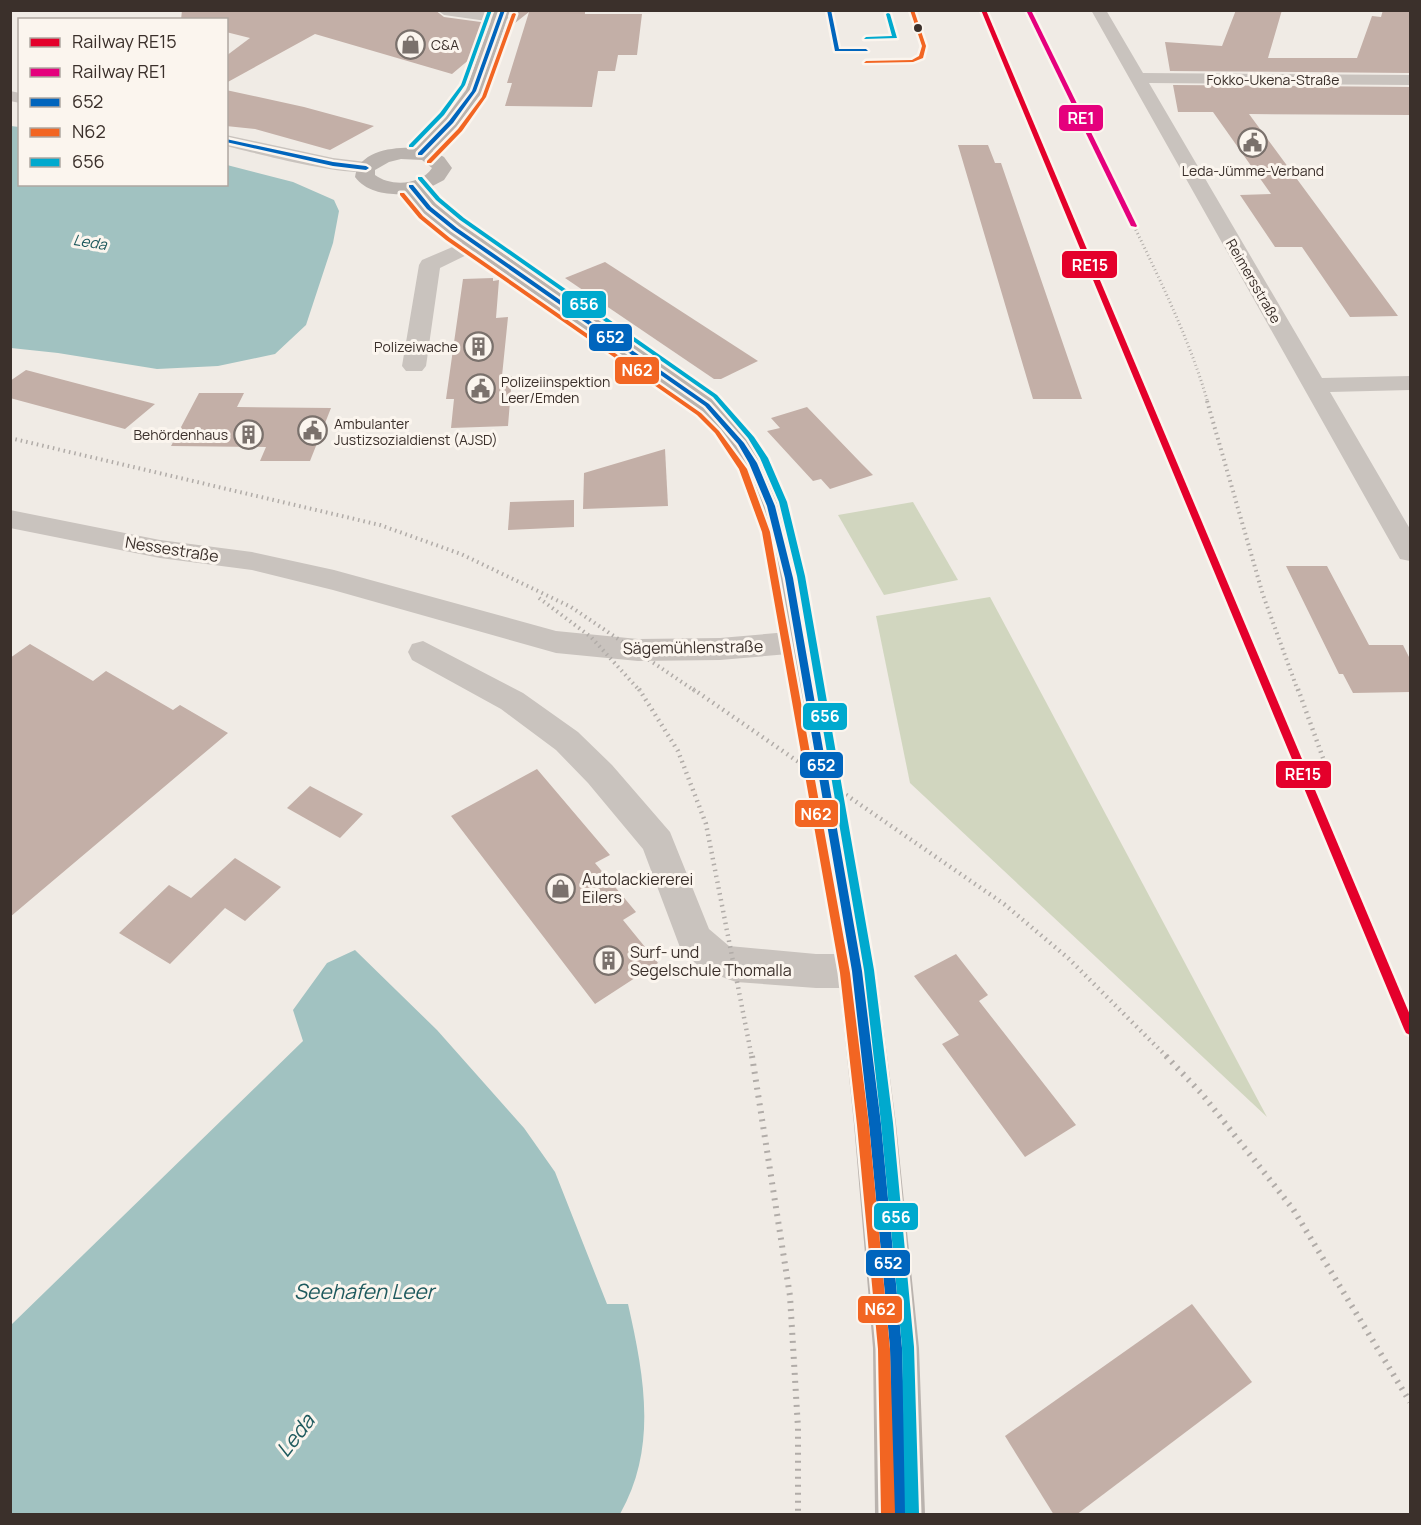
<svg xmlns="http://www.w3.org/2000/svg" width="1421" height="1525" viewBox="0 0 1421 1525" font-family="Manrope,sans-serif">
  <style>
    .green { fill: #d1d6bf }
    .water { fill: #a1c2c1 }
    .building { fill: #c3afa7 }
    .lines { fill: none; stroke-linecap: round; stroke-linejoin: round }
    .minor { fill: #c9c3be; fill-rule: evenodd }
    .secondary { fill: #bab3ae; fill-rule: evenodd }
    .rail-far3 { stroke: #b1aca8; stroke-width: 3; stroke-dasharray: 1 3; stroke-linecap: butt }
    .rail-far2 { stroke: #b1aca8; stroke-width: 4; stroke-dasharray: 1.5 4; stroke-linecap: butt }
    .rail-far1 { stroke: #b1aca8; stroke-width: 4.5; stroke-dasharray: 1.5 4.5; stroke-linecap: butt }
    .rail { stroke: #b1aca8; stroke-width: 6; stroke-dasharray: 2 6; stroke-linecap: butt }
    .bus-1-casing { stroke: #fbf5ee; stroke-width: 5 }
    .bus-2-casing { stroke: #fbf5ee; stroke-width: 5 }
    .bus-3-casing { stroke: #fbf5ee; stroke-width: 5 }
    .bus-1 { fill: #0065bd; fill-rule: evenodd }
    .bus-2 { fill: #f26522; fill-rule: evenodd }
    .bus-3 { fill: #00a9ce; fill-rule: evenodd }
    .rail-1-casing { stroke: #fbf5ee; stroke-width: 5 }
    .rail-2-casing { stroke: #fbf5ee; stroke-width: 5 }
    .rail-1 { fill: #e4002b; fill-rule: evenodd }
    .rail-2 { fill: #e5007d; fill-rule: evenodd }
    .bus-dot { fill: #3b302b; stroke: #fbf5ee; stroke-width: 2 }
    .labels { text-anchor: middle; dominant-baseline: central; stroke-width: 6; stroke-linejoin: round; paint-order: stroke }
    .far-poi-label { font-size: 14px; fill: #3b302b; stroke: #fbf5ee; text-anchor: start }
    .far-street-label { font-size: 14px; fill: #3b302b; stroke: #fbf5ee }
    .far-water-label { font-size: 15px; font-style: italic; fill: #1f5a5e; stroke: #fbf5ee }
    .street-label { font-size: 16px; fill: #3b302b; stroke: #fbf5ee }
    .poi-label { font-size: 16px; fill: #3b302b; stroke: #fbf5ee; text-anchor: start }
    .near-water-label { font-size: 21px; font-style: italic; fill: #1f5a5e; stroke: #fbf5ee }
    .line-badge { stroke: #fbf5ee; stroke-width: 2 }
    .badge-label { font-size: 16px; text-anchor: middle; font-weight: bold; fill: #fff }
  </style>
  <rect width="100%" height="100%" fill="#f0ebe5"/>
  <!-- green -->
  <g class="green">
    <path d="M 913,502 L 958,580 L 884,595 L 838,515 Z"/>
    <path d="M 990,597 L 1267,1117 L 910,783 L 876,616 Z"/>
  </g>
  <!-- water -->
  <g class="water">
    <path d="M 11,126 L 19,127 L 20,184 L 226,184 L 227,165 L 293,182 L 334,200 L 339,211 L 333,243 L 306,325 L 275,354 L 218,366 L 157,369 L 58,353 L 11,348 Z"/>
    <path d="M 355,950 L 437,1030 L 524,1128 L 555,1172 L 607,1304 L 628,1304 C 644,1375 658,1447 620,1514 L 11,1514 L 11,1325 L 303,1041 L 293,1010 L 327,963 Z"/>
  </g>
  <!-- building -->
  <g class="building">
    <path d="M 182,10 L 435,10 L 444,17 L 488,23 L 477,53 L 452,74 L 315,34 L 226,83 L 226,56 L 250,38 L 226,32 L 226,20 L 181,20 Z"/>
    <path d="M 512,10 L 585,10 L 585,14 L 642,14 L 637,55 L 618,55 L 615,71 L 598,71 L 592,107 L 505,106 L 512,83 L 507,83 L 529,12 L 506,30 Z"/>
    <path d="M 1236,10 L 1282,10 L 1268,58 L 1357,58 L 1372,16 L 1381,17 L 1383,10 L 1410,10 L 1410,73 L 1170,71 L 1165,42 L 1222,46 Z"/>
    <path d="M 1173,85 L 1410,87 L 1410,115 L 1249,114 L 1398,316 L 1350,317 L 1302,247 L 1275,247 L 1240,195 L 1271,194 L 1213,112 L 1178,112 Z"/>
    <path d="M 226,90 L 304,107 L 374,126 L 330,150 L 255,129 L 226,126 Z"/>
    <path d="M 958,145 L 988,145 L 995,163 L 1001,163 L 1082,399 L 1033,399 Z"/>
    <path d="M 605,262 L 758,361 L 721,379 L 714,379 L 565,278 Z"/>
    <path d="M 493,278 L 493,281 L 499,280 L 496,318 L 508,317 L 502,376 L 512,376 L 508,426 L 451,428 L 454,399 L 446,399 L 463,279 Z"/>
    <path d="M 26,370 L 155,404 L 125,429 L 10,398 L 10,381 Z"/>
    <path d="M 199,393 L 244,393 L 237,407 L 331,408 L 310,461 L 260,461 L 266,447 L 171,446 Z"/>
    <path d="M 807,407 L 860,462 L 873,475 L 830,489 L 821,479 L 813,481 L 767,431 L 780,428 L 771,418 Z"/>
    <path d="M 665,449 L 668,506 L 583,509 L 584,473 Z"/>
    <path d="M 574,500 L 574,527 L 508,530 L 510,502 Z"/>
    <path d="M 1286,566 L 1327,566 L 1369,645 L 1403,645 L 1410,659 L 1410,692 L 1353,693 L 1343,674 L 1339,674 Z"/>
    <path d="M 30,644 L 93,681 L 106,671 L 173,710 L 180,705 L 228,733 L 10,917 L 10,658 Z"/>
    <path d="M 537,769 L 610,855 L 595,863 L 636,912 L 623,920 L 658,963 L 595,1004 L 451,816 Z"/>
    <path d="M 310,786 L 363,814 L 340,838 L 287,808 Z"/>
    <path d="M 235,858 L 281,887 L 245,921 L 225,908 L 170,964 L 119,933 L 169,885 L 191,898 Z"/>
    <path d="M 956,954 L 988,995 L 979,1001 L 1076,1125 L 1025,1157 L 942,1044 L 959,1035 L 914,976 Z"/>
    <path d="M 1192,1304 L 1252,1382 L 1076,1515 L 1054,1515 L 1005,1436 Z"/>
  </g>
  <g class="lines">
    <!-- minor -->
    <g class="minor">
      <path d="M 437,10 L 481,10 L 506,15 L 509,18 L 501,23 L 444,15 Z"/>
      <path d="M 1091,10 L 1106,10 L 1143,73 L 1410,75 L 1410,85 L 1149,83 L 1322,378 L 1410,376 L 1410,390 L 1330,392 L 1410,529 L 1410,561 L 1400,559 L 1396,552 Z"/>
      <path d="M 10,91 L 20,93 L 20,103 L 10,101 Z"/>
      <path d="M 226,135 L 333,158 L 366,162 L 376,168 C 365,183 248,151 226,146 Z"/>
      <path d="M 476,237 L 483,239 L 486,243 L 483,247 L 440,268 L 426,366 L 422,371 L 406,371 L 402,366 L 419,265 L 422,260 Z"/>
      <path d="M 10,510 L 160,540 L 252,552 L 334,570 L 556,631 L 638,639 L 720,638 L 800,631 L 811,634 L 815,642 L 811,650 L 800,653 L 720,660 L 638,661 L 556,653 L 333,590 L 252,570 L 160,558 L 10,528 Z"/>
      <path d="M 423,641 L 523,693 L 578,732 L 612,765 L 670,832 L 709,929 L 729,946 L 816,954 L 857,954 L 870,959 L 876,971 L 870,983 L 857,988 L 816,988 L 736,982 L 703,970 L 681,950 L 643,849 L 588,783 L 556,750 L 501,709 L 412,660 L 408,652 L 412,644 Z"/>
    </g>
    <!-- secondary -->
    <path class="secondary" d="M 495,10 L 510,10 L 483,91 L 457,126 L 433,151 L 444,157 L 452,168 L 444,180 L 425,190 L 436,204 L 462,225 L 716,400 C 769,453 787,505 803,578 L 876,971 L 896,1124 L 919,1348 L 925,1514 L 875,1514 L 873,1348 L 854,1124 L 838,971 L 775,578 C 761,510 748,461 698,410 L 448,233 L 422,212 L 407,194 C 389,195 367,193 355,177 C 359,150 394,147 416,148 L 445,118 L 466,90 ZM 401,159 L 422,160 L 432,168 C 421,185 391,187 375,175 L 375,170 L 389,162 Z"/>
    <!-- rail-far3 -->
    <path class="rail-far3" d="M 1134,226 C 1162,284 1190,341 1208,403"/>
    <!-- rail-far2 -->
    <g class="rail-far2">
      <path d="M 1207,401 L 1263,595 L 1298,691"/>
      <path d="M 10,438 L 380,525 L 461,554 L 571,607 L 695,691"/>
      <path d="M 539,598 L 591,637 L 640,691"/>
    </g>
    <!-- rail-far1 -->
    <g class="rail-far1">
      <path d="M 639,689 L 678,751 L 706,824 L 752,1058"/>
      <path d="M 693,689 L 1004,904 L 1068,958 L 1168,1058"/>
      <path d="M 1298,689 L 1327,769"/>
    </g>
    <!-- rail -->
    <g class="rail">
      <path d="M 752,1056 L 790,1296 L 798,1428 L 798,1514"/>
      <path d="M 1166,1056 L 1202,1094 L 1293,1209 L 1410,1402"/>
    </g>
    <defs>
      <g id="bus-1">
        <path d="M 501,10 L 505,10 L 476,91 L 453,123 L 422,155 L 418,155 L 418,153 L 449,121 L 472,91 Z"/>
        <path d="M 827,10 L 831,10 L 839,49 L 866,49 L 868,51 L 835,51 Z"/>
        <path d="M 226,139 L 333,162 L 366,166 L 369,168 L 366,170 L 333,166 L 226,142 Z"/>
        <path d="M 409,185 L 413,185 L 431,207 L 457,228 L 709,404 L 744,443 L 757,463 L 775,506 L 793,578 L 862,971 L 881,1124 L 902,1348 L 907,1514 L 893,1514 L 890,1348 L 869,1124 L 852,971 L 785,578 L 767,506 L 749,463 L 738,444 L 705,406 L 453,230 L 427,209 L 409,187 Z"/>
      </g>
      <g id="bus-2">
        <path d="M 910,10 L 914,10 L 926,46 L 923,58 L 913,62 L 864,63 L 866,61 L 912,60 L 919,56 L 922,46 Z"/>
        <path d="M 514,13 L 516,14 L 486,97 L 462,131 L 431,163 L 427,163 L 427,161 L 458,129 L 482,97 L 512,14 Z"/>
        <path d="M 400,193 L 404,193 L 423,216 L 450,238 L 701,413 L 719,431 L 747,469 L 770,532 L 850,973 L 869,1125 L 890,1349 L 895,1514 L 881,1514 L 878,1349 L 857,1125 L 840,973 L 762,532 L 739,469 L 715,433 L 697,415 L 446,240 L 419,218 L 400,195 Z"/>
      </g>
      <g id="bus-3">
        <path d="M 488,10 L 492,10 L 465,85 L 444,115 L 413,147 L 409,147 L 409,145 L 440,113 L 461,85 Z"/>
        <path d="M 888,13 L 890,14 L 897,38 L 864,39 L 866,37 L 892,36 L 886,14 Z"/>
        <path d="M 418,177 L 422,177 L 440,198 L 464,218 L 717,395 L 754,437 L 768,458 L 787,502 L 805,576 L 874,970 L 893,1123 L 914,1347 L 919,1514 L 905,1514 L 902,1347 L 881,1123 L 864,970 L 797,576 L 779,502 L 760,458 L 748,438 L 713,397 L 460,220 L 436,200 L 418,179 Z"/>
      </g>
    </defs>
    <!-- bus-1 casing -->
    <use href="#bus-1" class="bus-1-casing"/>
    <!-- bus-2 casing -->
    <use href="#bus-2" class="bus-2-casing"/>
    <!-- bus-3 casing -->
    <use href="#bus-3" class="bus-3-casing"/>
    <!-- bus-1 -->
    <use href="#bus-1" class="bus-1"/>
    <!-- bus-2 -->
    <use href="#bus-2" class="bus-2"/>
    <!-- bus-3 -->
    <use href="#bus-3" class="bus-3"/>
    <defs>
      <path id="rail-1" d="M 981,10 L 986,10 L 1410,1015 L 1410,1035 L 1406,1033 L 1404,1029 Z"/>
      <path id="rail-2" d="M 1026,10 L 1031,10 L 1137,226 L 1136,227 L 1131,226 Z"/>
    </defs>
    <!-- rail-1 casing -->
    <use href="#rail-1" class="rail-1-casing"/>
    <!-- rail-2 casing -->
    <use href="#rail-2" class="rail-2-casing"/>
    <!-- rail-1 -->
    <use href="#rail-1" class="rail-1"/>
    <!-- rail-2 -->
    <use href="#rail-2" class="rail-2"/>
  </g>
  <!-- icons -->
  <defs>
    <symbol id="shop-ring" viewBox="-11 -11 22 22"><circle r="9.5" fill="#fbf5ee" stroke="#7a716c" stroke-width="1.5"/><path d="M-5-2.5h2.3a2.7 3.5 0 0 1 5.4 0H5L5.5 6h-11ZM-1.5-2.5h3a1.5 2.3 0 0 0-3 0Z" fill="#7a716c"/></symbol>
    <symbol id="civic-ring" viewBox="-11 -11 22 22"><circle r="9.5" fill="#fbf5ee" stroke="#7a716c" stroke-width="1.5"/><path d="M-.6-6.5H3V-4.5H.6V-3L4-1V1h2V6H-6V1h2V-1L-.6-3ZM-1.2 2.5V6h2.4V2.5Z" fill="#7a716c"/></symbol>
    <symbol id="building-ring" viewBox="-11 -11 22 22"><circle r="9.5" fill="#fbf5ee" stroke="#7a716c" stroke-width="1.5"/><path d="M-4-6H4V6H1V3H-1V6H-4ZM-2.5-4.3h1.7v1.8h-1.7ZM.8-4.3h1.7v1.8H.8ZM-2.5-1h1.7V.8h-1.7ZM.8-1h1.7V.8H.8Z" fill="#7a716c"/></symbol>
  </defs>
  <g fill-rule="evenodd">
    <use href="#shop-ring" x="394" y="28" width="33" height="33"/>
    <use href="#civic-ring" x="1236" y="126" width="33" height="33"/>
    <use href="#building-ring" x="462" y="330" width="33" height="33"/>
    <use href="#civic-ring" x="464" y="372" width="33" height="33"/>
    <use href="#civic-ring" x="296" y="414" width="33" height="33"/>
    <use href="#building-ring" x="232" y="418" width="33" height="33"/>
    <use href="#shop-ring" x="544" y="872" width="33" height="33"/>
    <use href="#building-ring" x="592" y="944" width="33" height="33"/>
  </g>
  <!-- markers -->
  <circle class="bus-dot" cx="918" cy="28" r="5"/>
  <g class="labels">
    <!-- far-poi labels -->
    <g class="far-poi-label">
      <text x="431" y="44">C&amp;A</text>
      <text x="1253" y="170" text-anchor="middle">Leda-Jümme-Verband</text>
      <text x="458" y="346" text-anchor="end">Polizeiwache</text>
      <text x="501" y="381">Polizeiinspektion<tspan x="501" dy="16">Leer/Emden</tspan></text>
      <text x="334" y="423">Ambulanter<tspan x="334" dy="16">Justizsozialdienst (AJSD)</tspan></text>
      <text x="228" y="434" text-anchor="end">Behördenhaus</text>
    </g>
    <!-- far-street labels -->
    <g class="far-street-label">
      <text x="1273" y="79">Fokko-Ukena-Straße</text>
      <text transform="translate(1254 281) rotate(60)">Reimersstraße</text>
    </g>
    <!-- far-water labels -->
    <g class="far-water-label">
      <text transform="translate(90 242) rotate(9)">Leda</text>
    </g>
    <!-- street labels -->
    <g class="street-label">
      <text transform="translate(172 549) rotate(9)">Nessestraße</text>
      <text transform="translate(693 647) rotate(-1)">Sägemühlenstraße</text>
    </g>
    <!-- poi labels -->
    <g class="poi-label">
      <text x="582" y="879">Autolackiererei<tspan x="582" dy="18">Eilers</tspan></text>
      <text x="630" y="952">Surf- und<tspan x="630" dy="18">Segelschule Thomalla</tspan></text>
    </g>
    <!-- near-water labels -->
    <g class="near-water-label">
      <text x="364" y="1291">Seehafen Leer</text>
      <text transform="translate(295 1435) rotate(-52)">Leda</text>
    </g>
  </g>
  <g class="line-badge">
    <rect x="1058" y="104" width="46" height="28" rx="6" fill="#e5007d"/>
    <rect x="1061" y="250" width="57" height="29" rx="6" fill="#e4002b"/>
    <rect x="561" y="290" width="46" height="29" rx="6" fill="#00a9ce"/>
    <rect x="588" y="323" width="45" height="29" rx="6" fill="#0065bd"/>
    <rect x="614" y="356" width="46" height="29" rx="6" fill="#f26522"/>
    <rect x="802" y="702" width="46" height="29" rx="6" fill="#00a9ce"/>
    <rect x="799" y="751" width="45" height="28" rx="6" fill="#0065bd"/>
    <rect x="1275" y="760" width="57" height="29" rx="6" fill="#e4002b"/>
    <rect x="794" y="799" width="45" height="29" rx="6" fill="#f26522"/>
    <rect x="873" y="1202" width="46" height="29" rx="6" fill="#00a9ce"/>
    <rect x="865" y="1249" width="46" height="28" rx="6" fill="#0065bd"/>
    <rect x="857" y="1295" width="46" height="29" rx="6" fill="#f26522"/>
  </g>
  <g class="badge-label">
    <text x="1081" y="124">RE1</text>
    <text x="1090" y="271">RE15</text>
    <text x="584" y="310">656</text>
    <text x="610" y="343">652</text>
    <text x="637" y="376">N62</text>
    <text x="825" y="722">656</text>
    <text x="821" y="771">652</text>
    <text x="1303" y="780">RE15</text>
    <text x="816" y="820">N62</text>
    <text x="896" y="1223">656</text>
    <text x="888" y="1269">652</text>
    <text x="880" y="1315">N62</text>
  </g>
  <!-- border -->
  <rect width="1421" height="1525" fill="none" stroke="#3b302b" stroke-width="24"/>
  <!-- legend -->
  <rect x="18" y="18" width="210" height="168" fill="#fbf5ee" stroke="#aea6a0" stroke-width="1.5"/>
  <rect x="30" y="38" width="30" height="9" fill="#e4002b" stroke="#aea6a0" stroke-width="1.5"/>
  <text x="72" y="48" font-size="18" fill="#3b302b">Railway RE15</text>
  <rect x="30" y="68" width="30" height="9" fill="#e5007d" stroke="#aea6a0" stroke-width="1.5"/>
  <text x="72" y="78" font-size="18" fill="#3b302b">Railway RE1</text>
  <rect x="30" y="98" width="30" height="9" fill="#0065bd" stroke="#aea6a0" stroke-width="1.5"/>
  <text x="72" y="108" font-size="18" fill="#3b302b">652</text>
  <rect x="30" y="128" width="30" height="9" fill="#f26522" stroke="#aea6a0" stroke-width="1.5"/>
  <text x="72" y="138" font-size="18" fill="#3b302b">N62</text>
  <rect x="30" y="158" width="30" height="9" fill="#00a9ce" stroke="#aea6a0" stroke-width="1.5"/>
  <text x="72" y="168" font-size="18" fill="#3b302b">656</text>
</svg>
